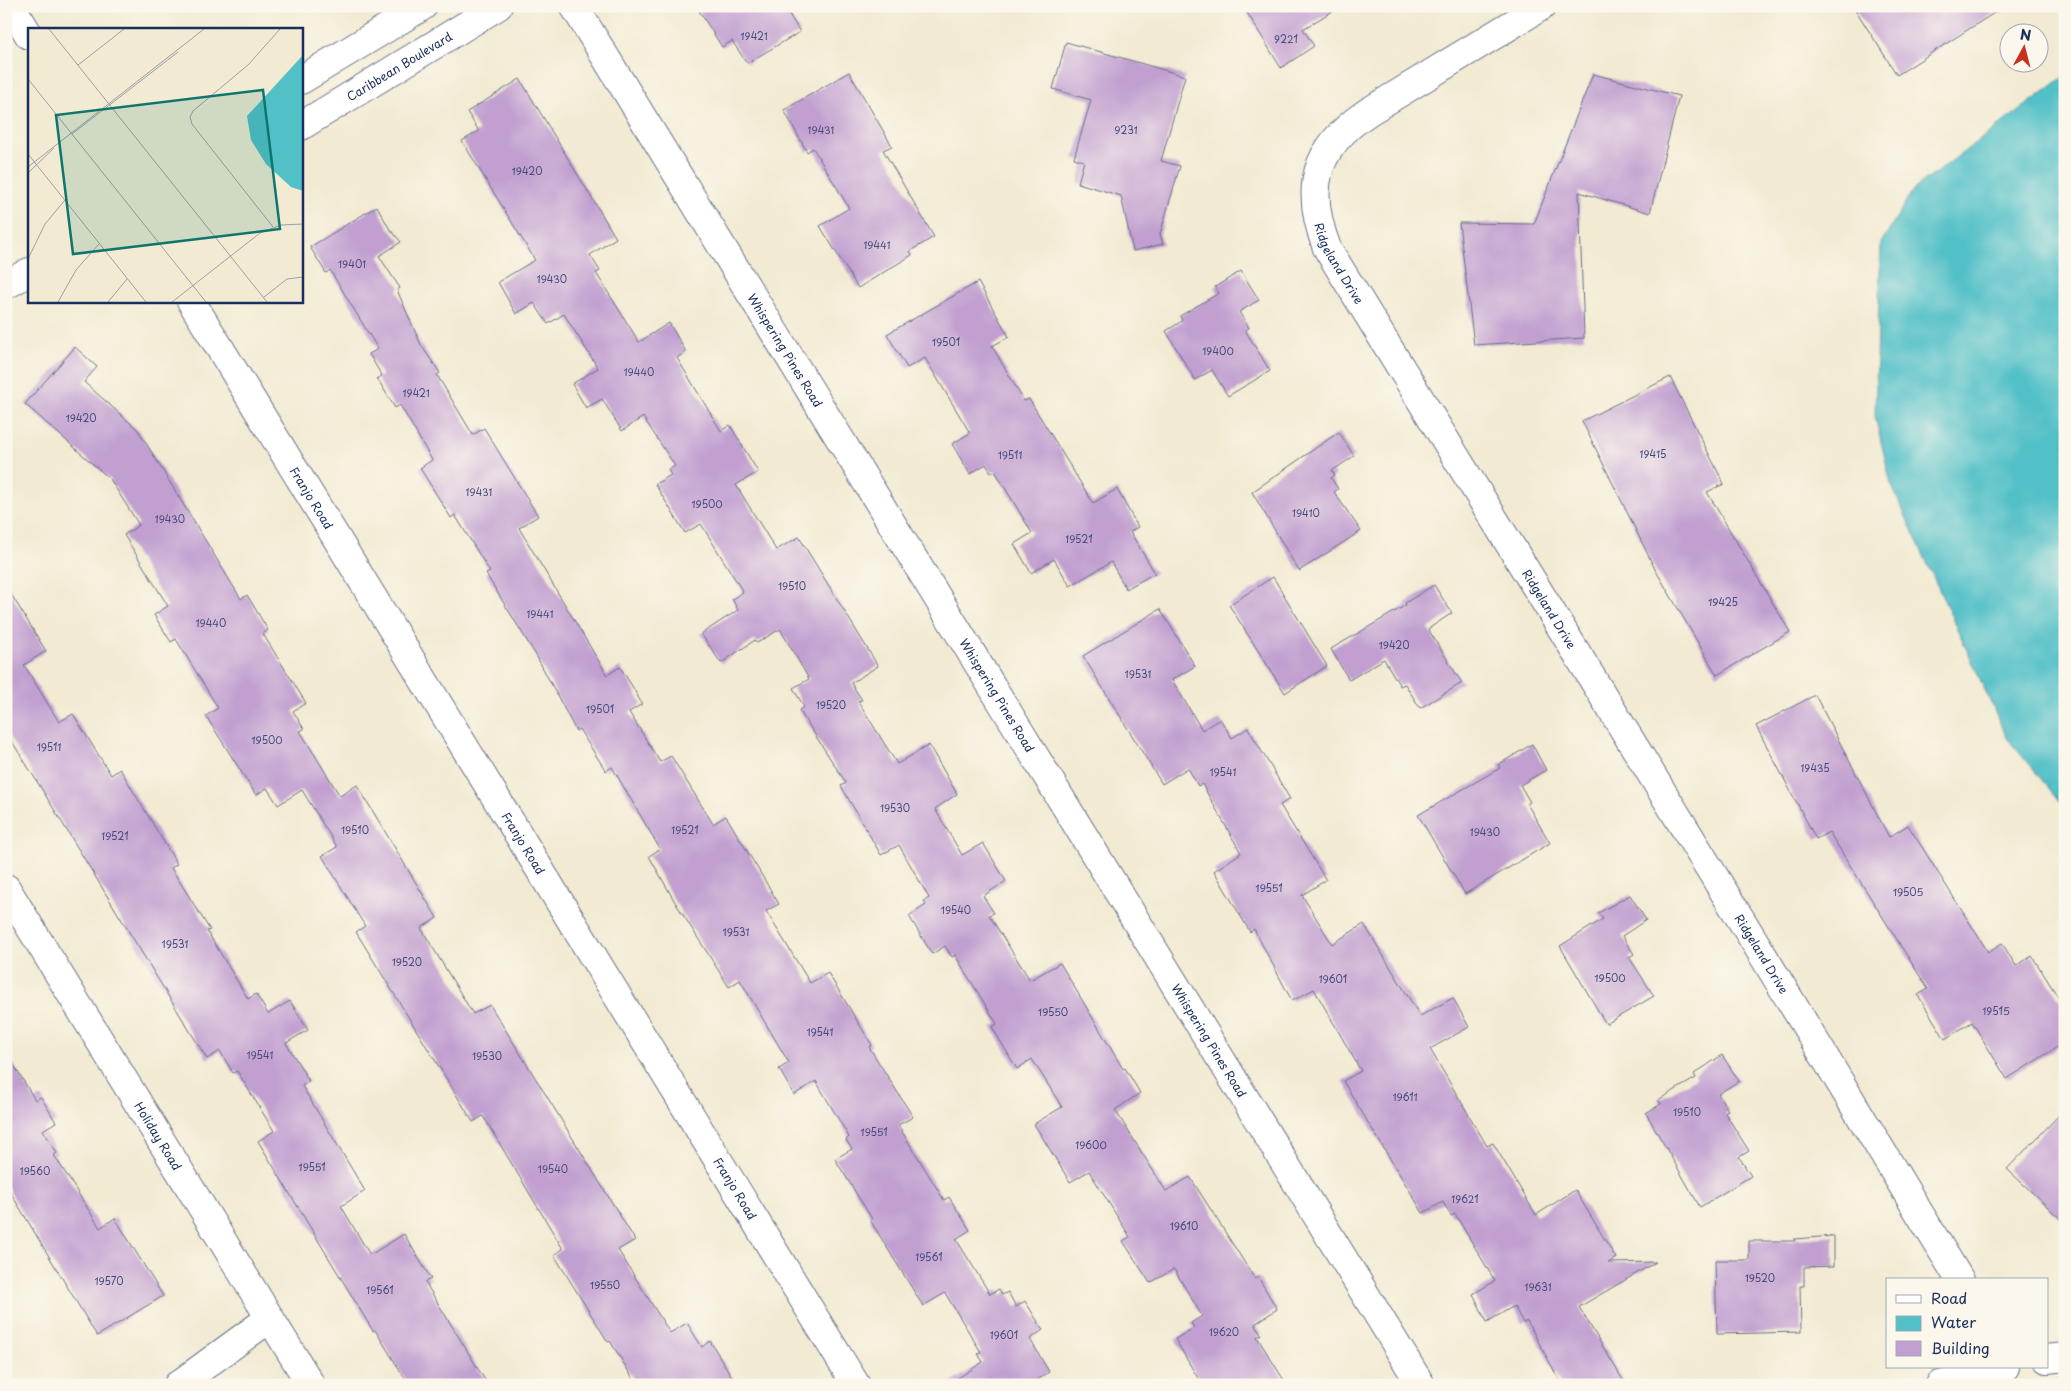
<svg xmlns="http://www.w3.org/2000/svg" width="2071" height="1391" viewBox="0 0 2071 1391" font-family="'Playpen Sans',sans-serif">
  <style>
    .water { fill: #51c0c7; stroke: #367892 }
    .building { fill: #c19fd0 }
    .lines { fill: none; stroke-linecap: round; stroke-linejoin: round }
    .minor-casing { stroke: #667087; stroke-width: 30 }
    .tertiary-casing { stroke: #667087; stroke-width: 30 }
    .minor { stroke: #fff; stroke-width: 28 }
    .tertiary { stroke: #fff; stroke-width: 28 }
    .labels { text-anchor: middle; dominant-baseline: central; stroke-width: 4.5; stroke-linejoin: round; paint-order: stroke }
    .number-label { font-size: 10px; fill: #444b7a }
    .street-label { font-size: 12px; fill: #1b2f5e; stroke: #fbf7ec }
    .inset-road { fill: none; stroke: #9c9fa4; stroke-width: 1 }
    .view { fill: #0f766e; fill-opacity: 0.15; stroke: #0f766e; stroke-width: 2.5 }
    .inset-edge { fill: none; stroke: #1b2f5e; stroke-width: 2.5 }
  </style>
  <rect width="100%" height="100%" fill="#fbf7ec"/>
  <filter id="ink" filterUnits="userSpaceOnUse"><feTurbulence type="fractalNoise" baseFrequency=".02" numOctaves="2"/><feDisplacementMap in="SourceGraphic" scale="10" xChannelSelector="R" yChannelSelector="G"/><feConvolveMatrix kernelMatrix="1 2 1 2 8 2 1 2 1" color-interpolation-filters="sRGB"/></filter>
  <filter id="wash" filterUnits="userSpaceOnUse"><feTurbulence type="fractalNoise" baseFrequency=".0096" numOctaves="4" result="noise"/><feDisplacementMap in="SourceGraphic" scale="20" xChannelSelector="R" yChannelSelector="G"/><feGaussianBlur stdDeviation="1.12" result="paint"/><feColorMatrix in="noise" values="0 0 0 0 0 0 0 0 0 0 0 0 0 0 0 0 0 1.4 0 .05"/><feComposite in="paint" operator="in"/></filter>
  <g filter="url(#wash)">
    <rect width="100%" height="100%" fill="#f2ead2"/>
    <!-- water -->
    <path class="water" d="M 2065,76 L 2065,808 L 2007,738 L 1891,484 L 1875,416 L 1881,243 L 1913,190 Z"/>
    <g id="blocks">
      <!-- building -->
      <g class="building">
        <path d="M 696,6 L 784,6 L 800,32 L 747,63 L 732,41 L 722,47 Z"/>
        <path d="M 1243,6 L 1341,6 L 1303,29 L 1314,46 L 1281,68 Z"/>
        <path d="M 1853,6 L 2005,6 L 1897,75 Z"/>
        <path d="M 1066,42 L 1185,76 L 1161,161 L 1180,166 L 1160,234 L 1163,244 L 1133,251 L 1121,196 L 1078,183 L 1084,161 L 1074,158 L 1091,100 L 1053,89 Z"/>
        <path d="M 849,72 L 892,146 L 883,150 L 934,237 L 910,251 L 912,255 L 858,288 L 820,226 L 849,208 L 813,148 L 807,152 L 784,110 Z"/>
        <path d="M 1593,74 L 1679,96 L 1650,213 L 1579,192 L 1584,338 L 1474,345 L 1459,223 L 1534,224 Z"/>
        <path d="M 520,79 L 616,238 L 590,255 L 600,271 L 596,273 L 639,342 L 669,323 L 686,352 L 677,358 L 721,431 L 730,425 L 758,472 L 736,485 L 776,550 L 799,537 L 878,666 L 851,683 L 862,700 L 858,701 L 897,764 L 929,745 L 957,794 L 935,809 L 962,855 L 983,843 L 1006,881 L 983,896 L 994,913 L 989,915 L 1030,980 L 1060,963 L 1123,1069 L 1125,1068 L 1140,1093 L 1115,1110 L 1166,1191 L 1190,1177 L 1255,1279 L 1258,1277 L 1277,1309 L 1255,1324 L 1261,1334 L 1257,1337 L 1287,1385 L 1202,1385 L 1175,1339 L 1194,1328 L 1191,1323 L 1202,1316 L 1174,1269 L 1150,1283 L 1123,1241 L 1130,1237 L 1089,1171 L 1070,1182 L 1034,1124 L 1062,1107 L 1032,1059 L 1017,1069 L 992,1027 L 997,1024 L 955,955 L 952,957 L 945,946 L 932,954 L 909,916 L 926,905 L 924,901 L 929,898 L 899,845 L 881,855 L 841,786 L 846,783 L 799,710 L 804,707 L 793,688 L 809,679 L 780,629 L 757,643 L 755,640 L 721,663 L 701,634 L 738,610 L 732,599 L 743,592 L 701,524 L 685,533 L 655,484 L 671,475 L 668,470 L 675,466 L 643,417 L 622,431 L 602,399 L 586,408 L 572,384 L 598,368 L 564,314 L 548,324 L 534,303 L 516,314 L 498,282 L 535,260 L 462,141 L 479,131 L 467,112 Z"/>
        <path d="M 377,206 L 389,228 L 401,242 L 379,256 L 400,288 L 397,290 L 421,345 L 440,373 L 437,375 L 473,435 L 484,428 L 538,516 L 519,528 L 607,675 L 620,667 L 632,686 L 642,704 L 629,712 L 660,762 L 671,756 L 713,824 L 726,816 L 779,904 L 766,911 L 810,983 L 828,973 L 872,1045 L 869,1047 L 913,1117 L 898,1125 L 944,1200 L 949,1197 L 970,1230 L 956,1239 L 990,1294 L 999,1289 L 1002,1295 L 1008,1292 L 1016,1307 L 1025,1301 L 1043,1330 L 1030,1339 L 1049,1372 L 1029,1385 L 947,1385 L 983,1362 L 978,1354 L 981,1352 L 945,1293 L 923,1306 L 870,1220 L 872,1219 L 835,1159 L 852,1149 L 846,1140 L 849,1137 L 816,1081 L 794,1095 L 779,1069 L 789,1063 L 740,980 L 729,987 L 675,902 L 649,856 L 660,849 L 612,767 L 606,771 L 579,729 L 576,731 L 537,657 L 486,574 L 490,572 L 455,515 L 451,518 L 420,468 L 432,460 L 400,405 L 395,408 L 377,378 L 382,376 L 369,354 L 378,349 L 330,270 L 326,273 L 310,247 Z"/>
        <path d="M 1241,271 L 1259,300 L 1239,312 L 1249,328 L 1245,330 L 1270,371 L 1228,396 L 1212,370 L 1195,380 L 1166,331 L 1182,321 L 1180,316 L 1219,293 L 1215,287 Z"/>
        <path d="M 978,282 L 1009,337 L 992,346 L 1024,401 L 1029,399 L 1093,503 L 1117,489 L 1138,527 L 1130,532 L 1155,573 L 1126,589 L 1111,562 L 1070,586 L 1054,559 L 1031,573 L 1014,544 L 1032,533 L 995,471 L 991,473 L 986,464 L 970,474 L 952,444 L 970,433 L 925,358 L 907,368 L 887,334 Z"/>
        <path d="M 75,347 L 97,367 L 84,382 L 138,430 L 241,599 L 247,595 L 268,630 L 263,634 L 306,703 L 293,711 L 304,729 L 300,731 L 340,796 L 357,785 L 437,918 L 421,928 L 473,1014 L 490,1005 L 554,1108 L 635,1240 L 618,1250 L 670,1333 L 687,1323 L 702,1347 L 710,1341 L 737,1385 L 637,1385 L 610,1341 L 608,1342 L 554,1255 L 563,1249 L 483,1116 L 473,1122 L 356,932 L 365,926 L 322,856 L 337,847 L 302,790 L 278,805 L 267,788 L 256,795 L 206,716 L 218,708 L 176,639 L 171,642 L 154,615 L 168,606 L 124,535 L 139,525 L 110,479 L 25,404 Z"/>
        <path d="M 1670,377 L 1724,484 L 1707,492 L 1790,632 L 1717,675 L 1656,571 L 1582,421 Z"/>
        <path d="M 1339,432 L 1354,456 L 1332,471 L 1335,475 L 1331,478 L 1338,489 L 1334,492 L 1361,531 L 1299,571 L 1252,492 Z"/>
        <path d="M 1273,577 L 1327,666 L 1285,693 L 1229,605 Z"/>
        <path d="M 1434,585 L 1452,613 L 1428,629 L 1462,683 L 1420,708 L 1405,684 L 1400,686 L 1384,659 L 1349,680 L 1331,649 L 1406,605 L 1405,603 Z"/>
        <path d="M 6,586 L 46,651 L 24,665 L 59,722 L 73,714 L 111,775 L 120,769 L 177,864 L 171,868 L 210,930 L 207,931 L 248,999 L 256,994 L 268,1014 L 290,1001 L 308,1030 L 286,1043 L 309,1081 L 302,1086 L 365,1191 L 341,1206 L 370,1255 L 404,1234 L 431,1279 L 425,1282 L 488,1385 L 409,1385 L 375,1330 L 373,1331 L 258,1141 L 274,1131 L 237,1071 L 233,1073 L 220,1051 L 207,1059 L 33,775 L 6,732 Z"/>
        <path d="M 1160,609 L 1195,666 L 1172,680 L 1202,730 L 1220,719 L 1232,738 L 1248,728 L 1290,799 L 1280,805 L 1326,880 L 1302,895 L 1332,944 L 1364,924 L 1420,1016 L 1453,998 L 1469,1027 L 1430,1049 L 1487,1146 L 1493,1143 L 1536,1215 L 1575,1190 L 1616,1258 L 1608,1263 L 1656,1262 L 1579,1307 L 1626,1385 L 1562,1385 L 1527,1321 L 1523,1323 L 1514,1306 L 1487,1322 L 1473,1294 L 1495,1281 L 1455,1214 L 1451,1216 L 1443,1202 L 1423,1213 L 1343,1081 L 1361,1071 L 1314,989 L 1292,1001 L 1254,929 L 1250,932 L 1214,871 L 1241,853 L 1202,784 L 1198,786 L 1188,768 L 1162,784 L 1083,656 Z"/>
        <path d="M 1815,695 L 1889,837 L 1908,825 L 1988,952 L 2002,943 L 2016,966 L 2032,956 L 2065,1008 L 2065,1042 L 2007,1079 L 1972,1022 L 1945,1039 L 1918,995 L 1928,989 L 1829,832 L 1816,839 L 1756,726 Z"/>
        <path d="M 1532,744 L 1546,770 L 1520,785 L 1530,802 L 1527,804 L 1550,843 L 1465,894 L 1418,815 L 1500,768 L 1498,765 Z"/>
        <path d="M 1630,895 L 1646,920 L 1622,936 L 1634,954 L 1629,957 L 1654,996 L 1606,1024 L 1560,946 L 1603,919 L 1598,913 Z"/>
        <path d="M 6,1052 L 35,1100 L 41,1097 L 56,1122 L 43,1130 L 57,1153 L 54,1155 L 100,1228 L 115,1218 L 163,1296 L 97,1336 L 6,1185 Z"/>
        <path d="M 1722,1055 L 1739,1081 L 1718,1094 L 1728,1110 L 1725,1113 L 1749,1151 L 1739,1157 L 1751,1176 L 1700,1207 L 1646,1113 L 1661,1104 L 1658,1100 L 1696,1078 L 1694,1074 Z"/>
        <path d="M 2065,1109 L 2065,1223 L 2007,1169 Z"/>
        <path d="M 1834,1236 L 1834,1266 L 1804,1267 L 1804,1286 L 1800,1286 L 1801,1332 L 1717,1334 L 1715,1260 L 1749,1260 L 1749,1241 L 1795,1241 L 1794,1239 Z"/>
      </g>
    </g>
  </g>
  <g filter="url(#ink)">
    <use href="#blocks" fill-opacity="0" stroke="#667087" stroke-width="1"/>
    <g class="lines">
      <defs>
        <g id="minor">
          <path id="s1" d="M 574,6 L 1421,1385"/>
          <path id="s2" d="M 1542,6 L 1368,112 C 1314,148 1304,188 1327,248 L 1756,944 L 1960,1280"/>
          <path id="s3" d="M 6,888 L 311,1385"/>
          <path d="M 2047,1359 L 2065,1357"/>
          <path d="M 178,1385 L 270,1318"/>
          <path d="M 1940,1385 L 2005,1367"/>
        </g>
        <g id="tertiary">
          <path d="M 11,6 L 29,35"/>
          <path d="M 301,80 L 423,6"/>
          <path id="s4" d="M 301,126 L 498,6"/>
          <path d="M 6,285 L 29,272"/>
          <path id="s5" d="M 191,301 L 856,1385"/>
        </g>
      </defs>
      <!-- minor casing -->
      <use href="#minor" class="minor-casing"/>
      <!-- tertiary casing -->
      <use href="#tertiary" class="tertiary-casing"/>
      <!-- minor -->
      <use href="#minor" class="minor"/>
      <!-- tertiary -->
      <use href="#tertiary" class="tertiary"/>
    </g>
  </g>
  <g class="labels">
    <!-- number labels -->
    <g class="number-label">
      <text x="754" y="35">19421</text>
      <text x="1286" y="38">9221</text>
      <text x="821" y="129">19431</text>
      <text x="1126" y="129">9231</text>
      <text x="527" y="170">19420</text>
      <text x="877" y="244">19441</text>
      <text x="352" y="263">19401</text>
      <text x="552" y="278">19430</text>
      <text x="946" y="341">19501</text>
      <text x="1218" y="350">19400</text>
      <text x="639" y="371">19440</text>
      <text x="416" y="392">19421</text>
      <text x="81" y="417">19420</text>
      <text x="1653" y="453">19415</text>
      <text x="1010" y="454">19511</text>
      <text x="479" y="491">19431</text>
      <text x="707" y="503">19500</text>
      <text x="1306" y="512">19410</text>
      <text x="170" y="518">19430</text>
      <text x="1079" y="538">19521</text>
      <text x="792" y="585">19510</text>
      <text x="1723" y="601">19425</text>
      <text x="540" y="613">19441</text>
      <text x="211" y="622">19440</text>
      <text x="1394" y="644">19420</text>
      <text x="1138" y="673">19531</text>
      <text x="831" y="704">19520</text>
      <text x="600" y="708">19501</text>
      <text x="267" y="739">19500</text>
      <text x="49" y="746">19511</text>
      <text x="1815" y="767">19435</text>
      <text x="1223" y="771">19541</text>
      <text x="895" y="807">19530</text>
      <text x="355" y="829">19510</text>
      <text x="685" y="829">19521</text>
      <text x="1485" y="831">19430</text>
      <text x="115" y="835">19521</text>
      <text x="1269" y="887">19551</text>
      <text x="1908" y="891">19505</text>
      <text x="956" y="909">19540</text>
      <text x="736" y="931">19531</text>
      <text x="175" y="943">19531</text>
      <text x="407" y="961">19520</text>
      <text x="1610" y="977">19500</text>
      <text x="1333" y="978">19601</text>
      <text x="1996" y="1010">19515</text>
      <text x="1053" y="1011">19550</text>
      <text x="820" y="1031">19541</text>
      <text x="260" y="1054">19541</text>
      <text x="487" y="1055">19530</text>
      <text x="1405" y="1096">19611</text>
      <text x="1687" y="1111">19510</text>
      <text x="874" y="1131">19551</text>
      <text x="1091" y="1144">19600</text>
      <text x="312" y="1166">19551</text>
      <text x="553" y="1168">19540</text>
      <text x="35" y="1170">19560</text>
      <text x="1465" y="1198">19621</text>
      <text x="1184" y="1225">19610</text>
      <text x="929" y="1256">19561</text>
      <text x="1760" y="1277">19520</text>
      <text x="109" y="1280">19570</text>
      <text x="605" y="1284">19550</text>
      <text x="1538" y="1286">19631</text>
      <text x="380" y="1289">19561</text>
      <text x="1224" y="1331">19620</text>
      <text x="1004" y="1334">19601</text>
    </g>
    <!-- street labels -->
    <g class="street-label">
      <text stroke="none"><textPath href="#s4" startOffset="115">Caribbean Boulevard</textPath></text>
      <text stroke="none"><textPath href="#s2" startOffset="380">Ridgeland Drive</textPath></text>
      <text stroke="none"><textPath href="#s1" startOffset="404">Whispering Pines Road</textPath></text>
      <text stroke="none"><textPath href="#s5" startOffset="231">Franjo Road</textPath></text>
      <text stroke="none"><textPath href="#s2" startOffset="785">Ridgeland Drive</textPath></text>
      <text stroke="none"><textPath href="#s1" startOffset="809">Whispering Pines Road</textPath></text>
      <text stroke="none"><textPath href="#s5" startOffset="636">Franjo Road</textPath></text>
      <text stroke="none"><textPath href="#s2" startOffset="1190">Ridgeland Drive</textPath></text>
      <text stroke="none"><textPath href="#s1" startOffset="1214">Whispering Pines Road</textPath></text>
      <text stroke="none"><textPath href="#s3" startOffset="291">Holiday Road</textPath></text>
      <text stroke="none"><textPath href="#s5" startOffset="1041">Franjo Road</textPath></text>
    </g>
  </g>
  <!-- overview -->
  <g transform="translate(28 28)">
    <rect width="275" height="275" fill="#f2ead2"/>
    <path d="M 275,27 L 275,163 L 263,159 L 238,136 L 223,112 L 219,88 Z" fill="#51c0c7"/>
    <path class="inset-road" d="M 21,1 L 239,274M 50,37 L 96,1M 0,51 L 178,274M 44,106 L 150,24M 0,126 L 118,274M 0,139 L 176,1M 0,145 L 26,120M 245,199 L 164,96 L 162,89 L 165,83 L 221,36 L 252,1M 0,231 L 17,196 L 37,172M 236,269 L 259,251 L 275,249M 30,274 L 48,242 L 71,216M 80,274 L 99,251M 144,274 L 232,205 L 253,197 L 275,196"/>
    <path class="view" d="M 235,62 L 252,201 L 45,226 L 28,87 Z"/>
    <rect width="275" height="275" class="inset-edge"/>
  </g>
  <!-- margin -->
  <rect width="2071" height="1391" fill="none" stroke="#fbf7ec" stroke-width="25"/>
  <!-- legend -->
  <rect x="1886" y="1278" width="162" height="90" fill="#fbf7ec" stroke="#a1a7b3"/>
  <rect x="1896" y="1295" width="25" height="8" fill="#ffffff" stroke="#a1a7b3"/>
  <text x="1931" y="1304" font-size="15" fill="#1b2f5e">Road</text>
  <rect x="1896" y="1316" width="25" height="15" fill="#51c0c7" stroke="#a1a7b3"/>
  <text x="1931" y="1328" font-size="15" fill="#1b2f5e">Water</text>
  <rect x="1896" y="1341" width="25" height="15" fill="#c19fd0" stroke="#a1a7b3"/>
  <text x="1931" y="1354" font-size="15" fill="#1b2f5e">Building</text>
  <!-- north arrow -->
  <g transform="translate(2024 48) rotate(7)"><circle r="24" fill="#fbf7ec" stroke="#a1a7b3"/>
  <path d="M0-4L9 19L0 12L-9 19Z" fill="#c8321e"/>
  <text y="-8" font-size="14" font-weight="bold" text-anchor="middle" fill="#1b2f5e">N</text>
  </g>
</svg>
